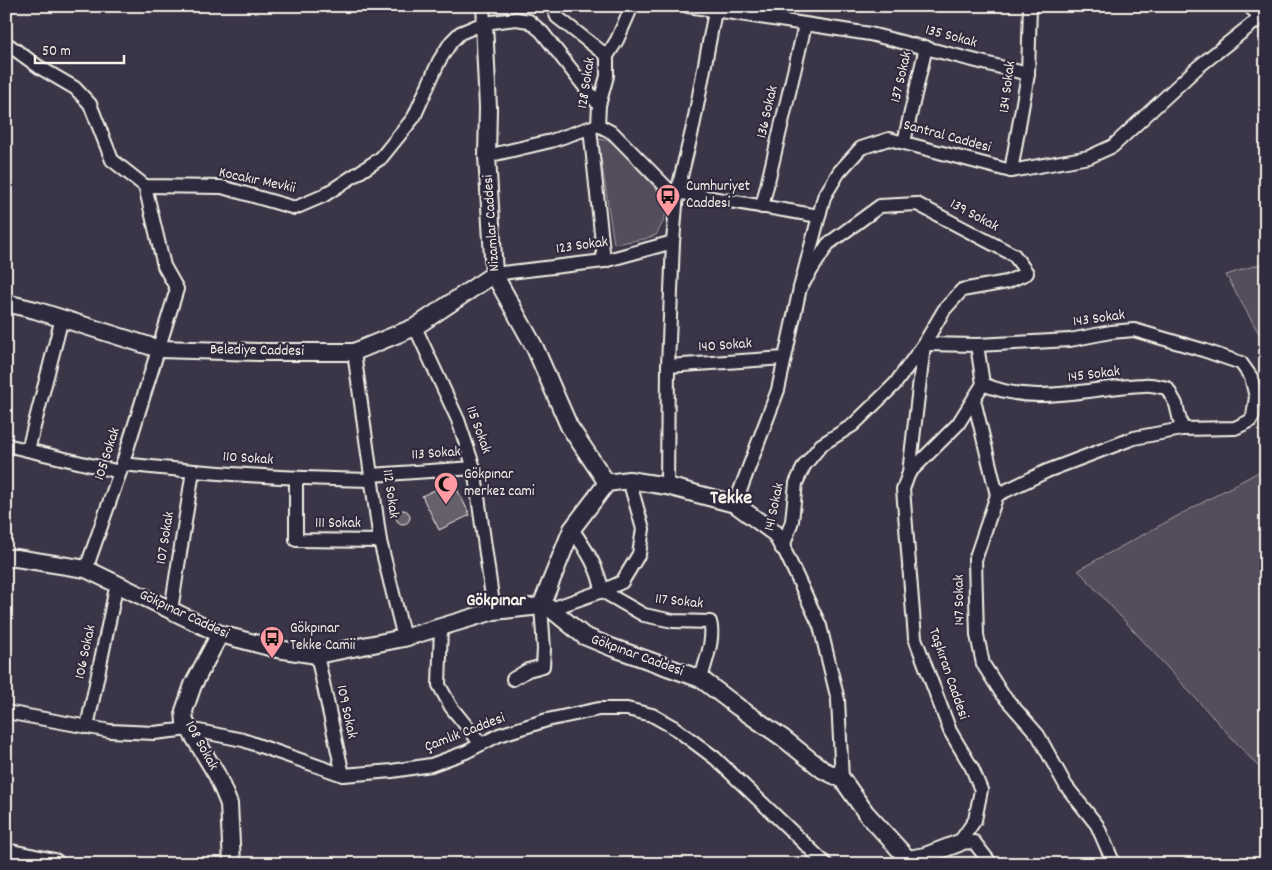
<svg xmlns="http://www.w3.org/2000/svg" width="1272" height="870" viewBox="0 0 1272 870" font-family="Dekko,sans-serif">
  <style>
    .green { fill: #534e5c; stroke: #a4a0a2 }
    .building { fill: #65616c; stroke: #f4f1e8 }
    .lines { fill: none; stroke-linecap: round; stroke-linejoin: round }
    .minor-casing { stroke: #f4f1e8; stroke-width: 16 }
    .tertiary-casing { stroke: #f4f1e8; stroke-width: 20 }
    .primary-casing { stroke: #f4f1e8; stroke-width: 24 }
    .minor { stroke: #2f2a3d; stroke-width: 12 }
    .tertiary { stroke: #2f2a3d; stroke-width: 16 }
    .primary { stroke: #2f2a3d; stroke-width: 20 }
    .labels { text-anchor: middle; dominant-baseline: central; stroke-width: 4.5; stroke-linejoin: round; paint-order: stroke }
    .street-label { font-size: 15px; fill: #f4f1e8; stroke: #2f2a3d }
    .poi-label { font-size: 15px; fill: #f4f1e8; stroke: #2f2a3d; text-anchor: start }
    .quarter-label { font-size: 18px; font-weight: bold; fill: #f4f1e8; stroke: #2f2a3d }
    .district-label { font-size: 20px; font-weight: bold; fill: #f4f1e8; stroke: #2f2a3d }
  </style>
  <rect width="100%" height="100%" fill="#3b3647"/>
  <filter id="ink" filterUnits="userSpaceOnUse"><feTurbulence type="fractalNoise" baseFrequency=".02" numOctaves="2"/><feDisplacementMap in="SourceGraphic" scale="10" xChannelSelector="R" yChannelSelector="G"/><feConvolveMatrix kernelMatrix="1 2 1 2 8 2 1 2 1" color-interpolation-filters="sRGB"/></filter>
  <g filter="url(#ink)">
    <!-- green -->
    <g class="green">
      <path d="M 598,139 L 612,141 L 669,203 L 663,222 L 656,235 L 644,239 L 614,244 Z"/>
      <path d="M 1266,262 L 1266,346 L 1226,275 Z"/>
      <path d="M 1266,468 L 1266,775 L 1078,570 Z"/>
    </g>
    <!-- building -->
    <g class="building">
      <path d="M 453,481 L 470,515 L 439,530 L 422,496 Z"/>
      <circle cx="403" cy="517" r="7"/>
    </g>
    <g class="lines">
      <defs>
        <g id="minor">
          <path d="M 483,6 L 484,23"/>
          <path d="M 553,6 L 557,17 L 607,56"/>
          <path d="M 688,6 L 870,34 L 1028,74"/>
          <path d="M 1249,6 L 1261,17"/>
          <path d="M 6,43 L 39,67 L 75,88 L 90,104 L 112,160 L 145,186 L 222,187 L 295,208 L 323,196 L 381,158 L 414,117 L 439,61 L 451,42 L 460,33 L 484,23 L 516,19 L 529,21 L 542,32 L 599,105"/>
          <path d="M 598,125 L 613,133 L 670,191 L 819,216"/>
          <path d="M 598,125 L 599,105 L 607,76 L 607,56 L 617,40 L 632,6"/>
          <path d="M 590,128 L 604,261"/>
          <path d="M 904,142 L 926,47"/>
          <path d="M 487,156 L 551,141 L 595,126"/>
          <path d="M 1011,171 L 1028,74 L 1030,6"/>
          <path d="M 762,207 L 805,25"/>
          <path d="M 494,274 L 604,261 L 673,242"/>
          <path d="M 800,288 L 828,244 L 880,206 L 917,204 L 1014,255 L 1027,273 L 1007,282 L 962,290 L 944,310 L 924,344 L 895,384 L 853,425 L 821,445 L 804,466 L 796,483 L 792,521 L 783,547 L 820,626 L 838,700 L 842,779"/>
          <path d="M 415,327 L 458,420 L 474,468 L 494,611"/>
          <path d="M 924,344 L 977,345 L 1070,340 L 1111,332 L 1134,330 L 1203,350 L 1241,363 L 1251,377 L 1256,397 L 1253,416 L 1250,421 L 1235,428 L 1182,429 L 1134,438 L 1047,471 L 997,495 L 975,560 L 977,635 L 983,664 L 1002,694 L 1038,735 L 1066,786 L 1097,825 L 1114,864"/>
          <path d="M 924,345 L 909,473 L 903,489 L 915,638 L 950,731 L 972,768 L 981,790 L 975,820 L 959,843"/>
          <path d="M 354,352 L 380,541 L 404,638"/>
          <path d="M 668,366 L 784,358"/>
          <path d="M 983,384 C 1036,407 1089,387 1144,385 C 1152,384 1160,387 1167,388 L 1176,404 L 1182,429"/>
          <path d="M 974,400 L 997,495"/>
          <path d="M 6,445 L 120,472"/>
          <path d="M 28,450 L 62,318"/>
          <path d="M 122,464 C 205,473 288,479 371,480"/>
          <path d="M 909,473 L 958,424 L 983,384 L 977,345"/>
          <path d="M 371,475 L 474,468"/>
          <path d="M 296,479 L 296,540 L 380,541"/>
          <path d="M 667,486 L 668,366 L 673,242 L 677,193 L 693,127 L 716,6"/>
          <path d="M 735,504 L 778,390 L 800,288 L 824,197 L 839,172 L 861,148 L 889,139 L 1011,171 L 1089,157 L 1113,146 L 1198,67 L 1261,17 L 1266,16"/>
          <path d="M 572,529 C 585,548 599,568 602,591"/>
          <path d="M 86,569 L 120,472 L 177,289 L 164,266 L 145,186"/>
          <path d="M 602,591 L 644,615 L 673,621 L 710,622 C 715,639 705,662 701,679"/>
          <path d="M 551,609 L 602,591 L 622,582 L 639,554 L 643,529 L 629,480"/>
          <path d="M 171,610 L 193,471"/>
          <path d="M 441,627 L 439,685 L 451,707 L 481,744"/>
          <path d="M 317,655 L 343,775"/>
          <path d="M 513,679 L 528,670 L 543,666 L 544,649 L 541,606"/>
          <path d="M 6,712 L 110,731 L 154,733 L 189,729 L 243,740 L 343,775 L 392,771 L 431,765 L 466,752 L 499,735 L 547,720 L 599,709 L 627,709 L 652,715 L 675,728 L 715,758 L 826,864"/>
          <path d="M 87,727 L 117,583"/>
          <path d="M 959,843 L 974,842 L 991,864"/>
        </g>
        <g id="tertiary">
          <path d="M 484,23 L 488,108 L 487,156 L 494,274 L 535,348 L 569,426 L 607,483"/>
          <path d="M 6,303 L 35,310 L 159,349 L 258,352 L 354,352 L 415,327 L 494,274"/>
          <path d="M 6,558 L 16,558 L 86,569 L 220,634 L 277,649 L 317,655 L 404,638 L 494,611 L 541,606 L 551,609 L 584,636 L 611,647 L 701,679 L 738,707 L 783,738 L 823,770 L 842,779 L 866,813 L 908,859 L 925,856 L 959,843"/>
          <path d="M 541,606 L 572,529 L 607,483 L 629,480 L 667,486 L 735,504 L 776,534 L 783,547"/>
          <path d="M 220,634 L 193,685 L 184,711 L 185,722 L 217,775 L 229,804 L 232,864"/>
        </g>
        <path id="primary" d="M 6,854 L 54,864"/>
      </defs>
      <!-- minor casing -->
      <use href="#minor" class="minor-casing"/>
      <!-- tertiary casing -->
      <use href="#tertiary" class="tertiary-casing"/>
      <!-- primary casing -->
      <use href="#primary" class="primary-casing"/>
      <!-- minor -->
      <use href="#minor" class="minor"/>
      <!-- tertiary -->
      <use href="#tertiary" class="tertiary"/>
      <!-- primary -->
      <use href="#primary" class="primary"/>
    </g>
  </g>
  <!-- icons -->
  <defs>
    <symbol id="bus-pin" viewBox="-11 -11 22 30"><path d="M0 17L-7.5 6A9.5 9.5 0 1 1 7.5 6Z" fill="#ff9aa2" stroke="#2f2a3d"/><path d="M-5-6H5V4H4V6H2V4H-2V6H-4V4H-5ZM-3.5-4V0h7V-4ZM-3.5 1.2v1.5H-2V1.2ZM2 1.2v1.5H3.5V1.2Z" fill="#111"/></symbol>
    <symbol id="mosque-pin" viewBox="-11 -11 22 30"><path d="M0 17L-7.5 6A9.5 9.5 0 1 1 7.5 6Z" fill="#ff9aa2" stroke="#2f2a3d"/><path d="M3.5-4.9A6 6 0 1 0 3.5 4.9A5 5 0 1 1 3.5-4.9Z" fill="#111"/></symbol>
  </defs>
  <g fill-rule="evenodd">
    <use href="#bus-pin" x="654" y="182" width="28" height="38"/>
    <use href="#mosque-pin" x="432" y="470" width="28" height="38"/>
    <use href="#bus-pin" x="258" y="624" width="28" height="38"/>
  </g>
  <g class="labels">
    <!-- street labels -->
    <g class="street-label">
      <text transform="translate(951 37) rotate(15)">135 Sokak</text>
      <text transform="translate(902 77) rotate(-77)">137 Sokak</text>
      <text transform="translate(587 83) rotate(-81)">128 Sokak</text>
      <text transform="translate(1008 87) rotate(-83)">134 Sokak</text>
      <text transform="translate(768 112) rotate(-77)">136 Sokak</text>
      <text transform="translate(947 137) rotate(15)">Santral Caddesi</text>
      <text transform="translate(257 181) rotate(12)">Kocakır Mevkii</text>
      <text transform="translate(974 216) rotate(28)">139 Sokak</text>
      <text transform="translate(492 223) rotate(-94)">Nizamlar Caddesi</text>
      <text transform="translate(582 246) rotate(-8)">123 Sokak</text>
      <text transform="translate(1099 319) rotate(-8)">143 Sokak</text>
      <text transform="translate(725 346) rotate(-4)">140 Sokak</text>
      <text transform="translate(257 351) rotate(1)">Belediye Caddesi</text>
      <text transform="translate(1094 375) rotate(-7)">145 Sokak</text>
      <text transform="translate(478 430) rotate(70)">115 Sokak</text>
      <text transform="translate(108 454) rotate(-72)">105 Sokak</text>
      <text transform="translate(436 454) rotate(-4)">113 Sokak</text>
      <text transform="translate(248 459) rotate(4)">110 Sokak</text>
      <text transform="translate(390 494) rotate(82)">112 Sokak</text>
      <text transform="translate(775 507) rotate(-78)">141 Sokak</text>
      <text x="338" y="524">111 Sokak</text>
      <text transform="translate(166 538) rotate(-81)">107 Sokak</text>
      <text transform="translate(960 600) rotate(-91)">147 Sokak</text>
      <text transform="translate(679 602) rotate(6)">117 Sokak</text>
      <text transform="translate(184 615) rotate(25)">Gökpınar Caddesi</text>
      <text transform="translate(86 652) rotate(-78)">106 Sokak</text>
      <text transform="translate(637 656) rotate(20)">Gökpınar Caddesi</text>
      <text transform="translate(948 674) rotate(71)">Taşkıran Caddesi</text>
      <text transform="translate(346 712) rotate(78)">109 Sokak</text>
      <text transform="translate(465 733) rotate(-21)">Çamlık Caddesi</text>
      <text transform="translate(201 746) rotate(61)">108 Sokak</text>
    </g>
    <!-- poi labels -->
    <g class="poi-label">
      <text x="686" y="187">Cumhuriyet<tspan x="686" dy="17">Caddesi</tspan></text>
      <text x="464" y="475">Gökpınar<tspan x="464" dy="17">merkez cami</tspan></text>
      <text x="290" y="629">Gökpınar<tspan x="290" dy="17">Tekke Camii</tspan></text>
    </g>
    <!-- quarter labels -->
    <g class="quarter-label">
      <text x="496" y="601">Gökpınar</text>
    </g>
    <!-- district labels -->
    <g class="district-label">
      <text x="731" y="499">Tekke</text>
    </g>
  </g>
  <!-- margin -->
  <rect width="1272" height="870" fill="none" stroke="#2f2a3d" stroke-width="25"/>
  <rect x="12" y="12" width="1247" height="845" fill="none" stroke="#f4f1e8" stroke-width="2" filter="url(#ink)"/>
  <!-- scale -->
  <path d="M35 55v8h89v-8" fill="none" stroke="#f4f1e8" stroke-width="2.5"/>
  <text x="42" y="55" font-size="15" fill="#f4f1e8" stroke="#2f2a3d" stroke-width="4" paint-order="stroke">50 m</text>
</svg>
